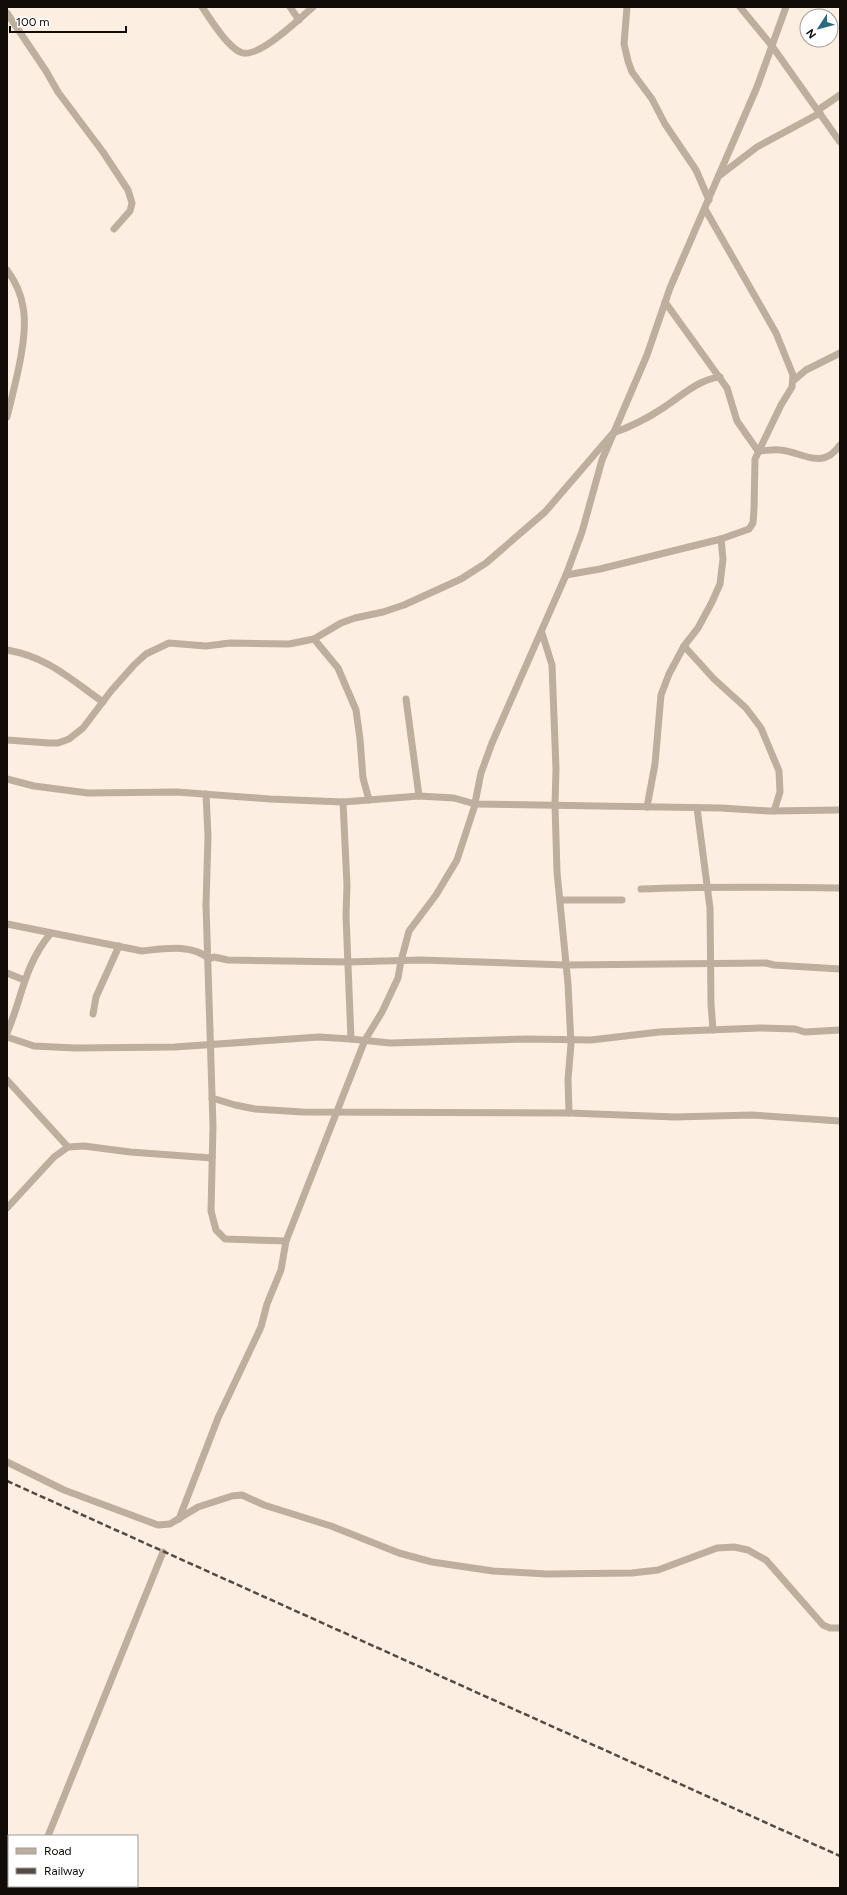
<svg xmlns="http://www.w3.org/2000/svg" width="847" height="1895" viewBox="0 0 847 1895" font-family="Figtree,sans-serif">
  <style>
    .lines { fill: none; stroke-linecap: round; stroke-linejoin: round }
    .stream { stroke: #d0ad87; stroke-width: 2.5 }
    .minor { stroke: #beae9e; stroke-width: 7 }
    .rail { stroke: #524b44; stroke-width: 2.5; stroke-dasharray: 6 3; stroke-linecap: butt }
  </style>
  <rect width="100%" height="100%" fill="#fcefe1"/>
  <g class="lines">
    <!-- stream -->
    <g class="stream">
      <path d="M 7,1881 L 9,1884"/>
      <path d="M 11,1886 L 12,1888"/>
    </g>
    <!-- minor -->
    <g class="minor">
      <path d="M 202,7 C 211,20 226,45 240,52 C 257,61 300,18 313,7"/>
      <path d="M 290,7 L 299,20"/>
      <path d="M 627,7 L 624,44 L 628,61 L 632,72 L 652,99 L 665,124 L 696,170 L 709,200"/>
      <path d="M 740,7 L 772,46 L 840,142"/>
      <path d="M 7,13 L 46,71 L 58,92 L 103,152 L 128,190 L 132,203 L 130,211 L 114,229"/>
      <path d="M 818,110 L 840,95"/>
      <path d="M 719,176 L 757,147 L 820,113"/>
      <path d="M 7,270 C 15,281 21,293 23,307 C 29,336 14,388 7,417"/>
      <path d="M 665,302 L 727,388 L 737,421 L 758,451 C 765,451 773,449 780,450 C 803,452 822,471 840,445"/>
      <path d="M 794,380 L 806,370 L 840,353"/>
      <path d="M 566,575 L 600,569 L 721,539 L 749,529 L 753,523 L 754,510 L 755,459 L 781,405 L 792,387 L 793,375 L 776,333 L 705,209"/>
      <path d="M 542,633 L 552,665 L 556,769 L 555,805 L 557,872 L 568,984 L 571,1044 L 568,1079 L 569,1113"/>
      <path d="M 314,639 L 338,668 L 356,710 L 360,739 L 363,778 L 369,800"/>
      <path d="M 684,646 L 714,679 L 746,708 L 761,728 L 779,771 L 780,792 L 774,811"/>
      <path d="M 7,650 C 48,657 70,679 103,702"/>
      <path d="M 406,699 L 419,796"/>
      <path d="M 7,740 L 49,743 L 58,743 L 69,739 L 83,728 L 111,691 L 134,665 L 146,654 L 169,643 L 206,646 L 230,643 L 289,644 L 314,639 L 341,623 L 355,618 L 383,612 L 404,605 L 461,579 L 486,563 L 545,512 L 613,433 C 630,427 648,418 663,408 C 680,397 699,379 720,377"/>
      <path d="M 7,779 L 34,786 L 88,793 L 177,792 L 270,799 L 343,802 L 419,796 L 454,798 L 475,804 L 721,808 L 769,811 L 840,810"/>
      <path d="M 206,794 L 208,836 L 206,905 L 213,1126 L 211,1211 L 216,1230 L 225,1239 L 286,1241"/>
      <path d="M 343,802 L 347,885 L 346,916 L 351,1039"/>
      <path d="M 647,807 L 655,764 L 661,695 L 669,674 L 684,646 L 698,628 L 712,602 L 720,584 L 723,559 L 721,539"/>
      <path d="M 697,808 L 710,908 L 711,1004 L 713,1030"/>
      <path d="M 641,889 C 707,886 773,887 840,888"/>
      <path d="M 560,900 L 622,900"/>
      <path d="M 7,924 L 142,951 C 162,949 192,943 209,959 L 214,957 L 228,960 L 348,962 L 421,960 L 566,965 L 766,963 L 774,965 L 840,969"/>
      <path d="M 7,973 L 24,980"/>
      <path d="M 93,1014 L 96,997 L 119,946"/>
      <path d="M 7,1033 C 23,996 23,968 50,934"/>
      <path d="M 7,1037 L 34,1046 L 75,1048 L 175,1047 L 319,1037 L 351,1039 L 390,1043 L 527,1039 L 591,1040 L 659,1032 L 760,1028 L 795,1029 L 805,1032 L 840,1030"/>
      <path d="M 7,1080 L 68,1147"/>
      <path d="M 212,1098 L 235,1105 L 255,1109 L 303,1112 L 569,1113 L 675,1117 L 752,1115 L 840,1121"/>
      <path d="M 7,1208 L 54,1157 L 68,1147 L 84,1146 L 130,1152 L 212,1158"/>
      <path d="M 7,1462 L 64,1490 L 158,1525 L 170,1524 L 198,1507 L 232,1496 L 242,1495 L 264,1505 L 331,1526 L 399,1553 L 432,1562 L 493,1571 L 547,1574 L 632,1573 L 658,1570 L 717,1548 L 734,1547 L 748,1550 L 766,1560 L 823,1625 L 830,1628 L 840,1628"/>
      <path d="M 179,1519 L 218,1418 L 261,1327 L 267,1304 L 281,1270 L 286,1241 L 365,1040 L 382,1012 L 398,978 L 401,961 L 409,931 L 436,895 L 457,860 L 474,808 L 481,773 L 492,743 L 566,575 L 582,532 L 602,460 L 647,355 L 670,288 L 757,87 L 786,7"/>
      <path d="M 48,1836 L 163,1552"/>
      <path d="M 27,1888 L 28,1886"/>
    </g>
    <!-- rail -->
    <path class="rail" d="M 7,1481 L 840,1856"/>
  </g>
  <!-- border -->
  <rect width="847" height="1895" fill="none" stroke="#110c08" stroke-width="16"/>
  <!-- legend -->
  <rect x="8" y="1835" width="130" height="52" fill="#ffffff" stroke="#a09e9c"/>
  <rect x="16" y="1848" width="20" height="6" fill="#beae9e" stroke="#a09e9c"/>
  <text x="44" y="1855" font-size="12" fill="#110c08">Road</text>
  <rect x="16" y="1868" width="20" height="6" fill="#524b44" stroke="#a09e9c"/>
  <text x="44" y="1875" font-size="12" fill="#110c08">Railway</text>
  <!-- north arrow -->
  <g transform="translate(819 28) rotate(234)"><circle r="19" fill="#ffffff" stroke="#a09e9c"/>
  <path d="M0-3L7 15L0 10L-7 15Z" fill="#296c7e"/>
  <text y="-6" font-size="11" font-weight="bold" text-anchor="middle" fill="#110c08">N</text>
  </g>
  <!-- scale -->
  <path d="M10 26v6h116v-6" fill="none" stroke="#110c08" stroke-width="2"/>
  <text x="16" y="26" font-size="12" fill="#110c08" stroke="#ffffff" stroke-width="3" paint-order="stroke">100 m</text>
</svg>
